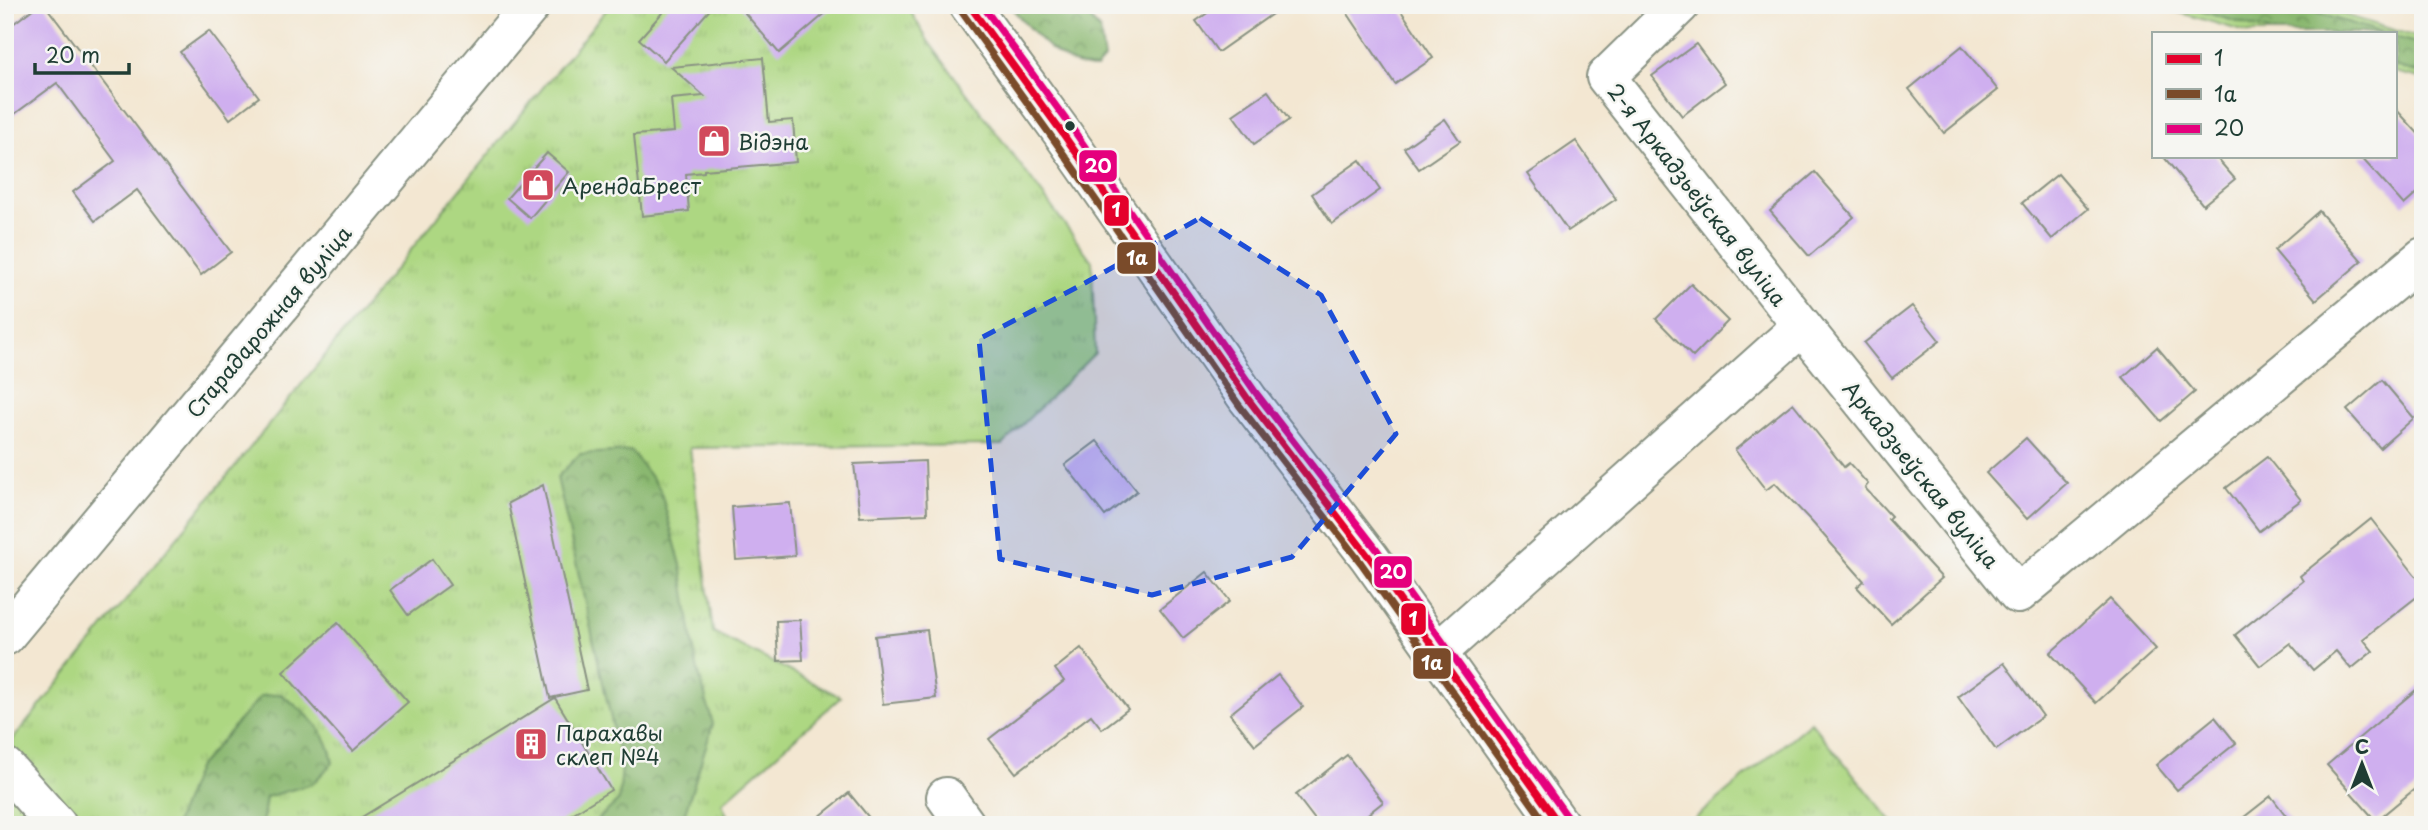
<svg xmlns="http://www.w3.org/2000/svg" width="2428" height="830" viewBox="0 0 2428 830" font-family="'Playpen Sans',sans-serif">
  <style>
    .grass { fill: url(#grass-tufts); stroke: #668a5b; stroke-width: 2 }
    .forest { fill: url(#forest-crowns); stroke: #547a52; stroke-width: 2 }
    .building { fill: #cfafef }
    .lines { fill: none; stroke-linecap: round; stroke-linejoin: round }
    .minor-casing { stroke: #899283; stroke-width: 42 }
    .tertiary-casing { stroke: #899283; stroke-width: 42 }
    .minor { stroke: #fff; stroke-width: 38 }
    .tertiary { stroke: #fff; stroke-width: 38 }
    .bus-1-casing { stroke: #f6f6f2; stroke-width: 12 }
    .bus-2-casing { stroke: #f6f6f2; stroke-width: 12 }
    .bus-3-casing { stroke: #f6f6f2; stroke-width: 12 }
    .bus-1 { stroke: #e4002b; stroke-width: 7 }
    .bus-2 { stroke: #7a4b2a; stroke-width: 7 }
    .bus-3 { stroke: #e5007d; stroke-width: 7 }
    .marked { fill: #1d4ed8; fill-opacity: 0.2; stroke: #1d4ed8; stroke-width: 5; stroke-dasharray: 14 9; stroke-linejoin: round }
    .bus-dot { fill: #1f3d34; stroke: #f6f6f2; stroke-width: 2.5 }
    .labels { text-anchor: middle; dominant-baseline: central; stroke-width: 5; stroke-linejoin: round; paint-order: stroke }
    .poi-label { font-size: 21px; fill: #1f3d34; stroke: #f6f6f2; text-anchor: start }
    .street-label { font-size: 21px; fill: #1f3d34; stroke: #f6f6f2 }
    .line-badge { stroke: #f6f6f2; stroke-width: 2.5 }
    .badge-label { font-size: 19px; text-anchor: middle; font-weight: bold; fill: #fff }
  </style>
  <defs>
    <pattern id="grass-tufts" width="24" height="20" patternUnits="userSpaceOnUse" patternTransform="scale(1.75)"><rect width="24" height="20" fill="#add782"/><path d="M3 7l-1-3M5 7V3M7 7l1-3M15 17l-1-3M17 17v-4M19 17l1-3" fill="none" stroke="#94b971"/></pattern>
    <pattern id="forest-crowns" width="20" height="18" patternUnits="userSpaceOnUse" patternTransform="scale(1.75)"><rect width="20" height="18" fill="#8ab870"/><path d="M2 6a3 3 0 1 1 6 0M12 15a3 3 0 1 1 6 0" fill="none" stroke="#70975d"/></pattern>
  </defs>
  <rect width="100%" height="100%" fill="#f6f6f2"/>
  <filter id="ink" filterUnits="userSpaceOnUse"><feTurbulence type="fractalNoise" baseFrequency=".0143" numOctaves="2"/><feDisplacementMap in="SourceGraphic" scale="14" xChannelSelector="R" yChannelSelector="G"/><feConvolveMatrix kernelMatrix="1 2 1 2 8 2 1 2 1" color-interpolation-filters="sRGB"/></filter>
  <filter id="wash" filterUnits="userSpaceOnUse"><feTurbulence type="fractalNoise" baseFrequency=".00686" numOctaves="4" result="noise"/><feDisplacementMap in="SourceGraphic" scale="28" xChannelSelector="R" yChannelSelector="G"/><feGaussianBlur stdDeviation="1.57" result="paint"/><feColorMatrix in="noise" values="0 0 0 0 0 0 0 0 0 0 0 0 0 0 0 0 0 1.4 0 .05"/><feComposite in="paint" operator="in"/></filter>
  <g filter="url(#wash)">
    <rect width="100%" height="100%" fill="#f3e7d2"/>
    <!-- grass -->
    <g class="grass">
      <path d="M 610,5 L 907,5 L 928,41 L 1092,261 L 1095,353 L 1002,445 L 690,448 L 713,632 L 841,697 L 722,803 L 731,825 L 5,825 L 5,749 Z"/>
      <path d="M 2154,5 L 2312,5 L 2423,39 L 2423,79 L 2395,72 L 2395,33 L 2249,33 Z"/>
      <path d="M 1811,722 L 1895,825 L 1687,825 Z"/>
    </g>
    <!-- forest -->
    <g class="forest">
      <path d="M 1009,5 L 1080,5 L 1100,31 L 1104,59 L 1096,68 C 1059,67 1032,31 1009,5 Z"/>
      <path d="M 2179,5 L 2290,5 L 2384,33 L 2275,33 Z"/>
      <path d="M 2395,37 L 2423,45 L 2423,74 L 2395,66 Z"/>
      <path d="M 631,451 L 660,489 L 681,565 L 696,663 L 713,724 L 681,825 L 592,825 L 619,800 L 622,768 L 557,477 L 580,454 Z"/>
      <path d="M 281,694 C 307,714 328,729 333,763 L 312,784 L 266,797 L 262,825 L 175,825 L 197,768 L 261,696 Z"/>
    </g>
    <g id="blocks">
      <!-- building -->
      <g class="building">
        <path d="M 38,5 L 45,5 L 231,252 L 201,275 L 137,190 L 95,221 L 73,192 L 115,161 L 57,83 L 5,121 L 5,30 Z"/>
        <path d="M 669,5 L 714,5 L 664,61 L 639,39 Z"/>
        <path d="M 738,5 L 835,5 L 779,53 Z"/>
        <path d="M 1219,5 L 1285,5 L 1218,52 L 1196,21 Z"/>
        <path d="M 1342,5 L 1397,5 L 1433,58 L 1395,84 Z"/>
        <path d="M 209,31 L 259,97 L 230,119 L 180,52 Z"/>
        <path d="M 1696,44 L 1725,83 L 1682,116 L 1652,76 Z"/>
        <path d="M 1962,46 L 1998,90 L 1944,133 L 1909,89 Z"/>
        <path d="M 763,58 L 769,122 L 793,120 L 796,162 L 704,170 L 704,172 L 686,174 L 689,211 L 642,216 L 634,135 L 674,132 L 671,99 L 704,96 L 671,67 Z"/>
        <path d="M 1268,91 L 1289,120 L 1254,144 L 1233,115 Z"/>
        <path d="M 2395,108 L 2423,139 L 2423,188 L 2404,205 L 2360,156 L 2395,156 Z"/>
        <path d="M 1445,119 L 1460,141 L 1419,169 L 1404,148 Z"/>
        <path d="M 1576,141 L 1616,199 L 1568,231 L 1528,174 Z"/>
        <path d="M 547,153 L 569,172 L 530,218 L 507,198 Z"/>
        <path d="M 2163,156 L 2215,156 L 2235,179 L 2203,205 Z"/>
        <path d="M 1360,160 L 1380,190 L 1332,224 L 1312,194 Z"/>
        <path d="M 1815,172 L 1854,217 L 1809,256 L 1770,211 Z"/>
        <path d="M 2058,174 L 2088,209 L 2052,239 L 2022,203 Z"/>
        <path d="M 2319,211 L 2362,261 L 2316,300 L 2274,250 Z"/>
        <path d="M 1691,284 L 1728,321 L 1693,357 L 1656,319 Z"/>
        <path d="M 1912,306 L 1940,341 L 1892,378 L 1864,343 Z"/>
        <path d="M 2157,347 L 2195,392 L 2161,421 L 2123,377 Z"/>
        <path d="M 2382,380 L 2414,418 L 2380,448 L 2347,410 Z"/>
        <path d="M 1793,403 L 1844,467 L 1849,463 L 1868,484 L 1865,488 L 1891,516 L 1888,519 L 1942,578 L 1891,624 L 1857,587 L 1864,581 L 1812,522 L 1775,483 L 1766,490 L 1735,450 Z"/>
        <path d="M 2026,438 L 2067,483 L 2027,519 L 1986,473 Z"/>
        <path d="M 1097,441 L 1137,491 L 1105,516 L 1065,465 Z"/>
        <path d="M 2267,457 L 2301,500 L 2259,531 L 2226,488 Z"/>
        <path d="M 925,461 L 927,514 L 860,517 L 854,464 Z"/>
        <path d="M 543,485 L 587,690 L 550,698 L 508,503 Z"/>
        <path d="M 790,503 L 795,556 L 736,560 L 732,507 Z"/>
        <path d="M 2371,519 L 2423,585 L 2423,592 L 2363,639 L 2373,651 L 2351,669 L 2336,651 L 2313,670 L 2290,643 L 2260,666 L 2235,635 L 2303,581 L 2300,576 Z"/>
        <path d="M 432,559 L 450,585 L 408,615 L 390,590 Z"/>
        <path d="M 1207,572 L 1230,601 L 1183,638 L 1160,609 Z"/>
        <path d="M 2110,599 L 2156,649 L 2096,703 L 2050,653 Z"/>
        <path d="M 800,620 L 803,660 L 778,661 L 776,621 Z"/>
        <path d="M 338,623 L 408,702 L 353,751 L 283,672 Z"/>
        <path d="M 927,630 L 936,698 L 883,704 L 875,636 Z"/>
        <path d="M 1081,648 L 1128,709 L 1102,729 L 1091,715 L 1016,773 L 989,739 L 1064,681 L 1055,669 Z"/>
        <path d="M 2004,663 L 2043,716 L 1996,750 L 1958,697 Z"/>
        <path d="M 1278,675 L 1303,707 L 1255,745 L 1230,714 Z"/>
        <path d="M 2423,684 L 2423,782 L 2376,821 L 2327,765 Z"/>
        <path d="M 555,698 L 611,790 L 554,825 L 349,825 Z"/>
        <path d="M 2215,717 L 2236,743 L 2177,790 L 2156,765 Z"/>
        <path d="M 1347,755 L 1383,802 L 1354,825 L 1319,825 L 1296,795 Z"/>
        <path d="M 849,793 L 875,825 L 809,825 Z"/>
        <path d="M 2271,796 L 2293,825 L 2234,825 Z"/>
      </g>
    </g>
  </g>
  <g filter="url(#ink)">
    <use href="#blocks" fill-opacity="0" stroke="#899283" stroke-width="2"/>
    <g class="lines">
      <defs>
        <g id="minor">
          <path d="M 1680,5 L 1606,77 L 1802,326"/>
          <path d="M 5,636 L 531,5"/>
          <path d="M 1438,652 L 1802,326 L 2018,594 L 2423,257"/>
          <path d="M 5,767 L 57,825"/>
          <path d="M 946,797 L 966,825"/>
        </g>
        <path id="tertiary" d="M 969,5 L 1063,134 L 1248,399 L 1369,557 L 1560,825"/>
      </defs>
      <!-- minor casing -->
      <use href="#minor" class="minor-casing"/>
      <!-- tertiary casing -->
      <use href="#tertiary" class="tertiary-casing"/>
      <!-- minor -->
      <use href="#minor" class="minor"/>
      <!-- tertiary -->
      <use href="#tertiary" class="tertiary"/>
      <defs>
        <path id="bus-1" d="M 969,5 L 1063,134 L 1248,399 L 1369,557 L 1560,825"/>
        <path id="bus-2" d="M 961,11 L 1054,140 L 1239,405 L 1361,563 L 1547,825"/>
        <path id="bus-3" d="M 982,5 L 1072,128 L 1256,393 L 1378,551 L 1569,819"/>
      </defs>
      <!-- bus-1 casing -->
      <use href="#bus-1" class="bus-1-casing"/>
      <!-- bus-2 casing -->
      <use href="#bus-2" class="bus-2-casing"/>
      <!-- bus-3 casing -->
      <use href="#bus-3" class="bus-3-casing"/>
      <!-- bus-1 -->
      <use href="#bus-1" class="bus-1"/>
      <!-- bus-2 -->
      <use href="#bus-2" class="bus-2"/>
      <!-- bus-3 -->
      <use href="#bus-3" class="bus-3"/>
    </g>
  </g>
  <!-- marked area -->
  <path class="marked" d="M 1200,218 L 1321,295 L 1396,434 L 1292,557 L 1152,595 L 1000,559 L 979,339 L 1085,283 Z"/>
  <!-- icons -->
  <defs>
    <symbol id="shop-square" viewBox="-11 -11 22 22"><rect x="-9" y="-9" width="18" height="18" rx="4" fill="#d1495b" stroke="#f6f6f2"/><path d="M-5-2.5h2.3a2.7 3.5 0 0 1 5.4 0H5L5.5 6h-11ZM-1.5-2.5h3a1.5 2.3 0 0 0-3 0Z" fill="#fff"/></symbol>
    <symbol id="building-square" viewBox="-11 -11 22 22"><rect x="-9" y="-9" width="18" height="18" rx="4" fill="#d1495b" stroke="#f6f6f2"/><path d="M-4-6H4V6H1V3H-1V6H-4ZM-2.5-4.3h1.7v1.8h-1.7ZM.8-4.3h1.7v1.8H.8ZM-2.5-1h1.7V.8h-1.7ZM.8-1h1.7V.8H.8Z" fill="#fff"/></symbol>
  </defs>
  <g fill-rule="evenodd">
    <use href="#shop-square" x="695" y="122" width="38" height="38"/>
    <use href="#shop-square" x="519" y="166" width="38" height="38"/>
    <use href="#building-square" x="512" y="725" width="38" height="38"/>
  </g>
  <!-- markers -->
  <circle class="bus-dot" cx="1070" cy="126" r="6"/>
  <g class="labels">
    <!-- poi labels -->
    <g class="poi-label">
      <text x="738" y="141">Відэна</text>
      <text x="562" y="185">АрендаБрест</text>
      <text x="556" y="732">Парахавы<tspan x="556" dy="24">склеп №4</tspan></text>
    </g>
    <!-- street labels -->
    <g class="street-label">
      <text transform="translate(1698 194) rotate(52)">2-я Аркадзьеўская вуліца</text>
      <text transform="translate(268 321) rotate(-50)">Старадарожная вуліца</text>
      <text transform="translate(1922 474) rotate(51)">Аркадзьеўская вуліца</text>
    </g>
  </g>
  <g class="line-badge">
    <rect x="1078" y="149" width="40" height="34" rx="7" fill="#e5007d"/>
    <rect x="1103" y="194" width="27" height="33" rx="7" fill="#e4002b"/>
    <rect x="1116" y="241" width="41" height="34" rx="7" fill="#7a4b2a"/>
    <rect x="1373" y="555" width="40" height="34" rx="7" fill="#e5007d"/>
    <rect x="1400" y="602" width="27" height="34" rx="7" fill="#e4002b"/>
    <rect x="1412" y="647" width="40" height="33" rx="7" fill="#7a4b2a"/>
  </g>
  <g class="badge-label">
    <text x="1098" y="173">20</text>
    <text x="1116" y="217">1</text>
    <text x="1137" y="265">1а</text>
    <text x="1393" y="579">20</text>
    <text x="1413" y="626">1</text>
    <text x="1432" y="670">1а</text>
  </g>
  <!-- margin -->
  <rect width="2428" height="830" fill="none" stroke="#f6f6f2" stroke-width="28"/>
  <!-- legend -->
  <rect x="2152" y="32" width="245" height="126" fill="#f6f6f2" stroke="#a0aca6" stroke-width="2"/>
  <rect x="2166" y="54" width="35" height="10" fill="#e4002b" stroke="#a0aca6" stroke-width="2"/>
  <text x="2214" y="66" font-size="21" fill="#1f3d34">1</text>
  <rect x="2166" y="89" width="35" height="10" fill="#7a4b2a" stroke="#a0aca6" stroke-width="2"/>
  <text x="2214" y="102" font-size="21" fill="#1f3d34">1а</text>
  <rect x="2166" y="124" width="35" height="10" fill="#e5007d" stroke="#a0aca6" stroke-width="2"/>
  <text x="2214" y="136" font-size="21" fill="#1f3d34">20</text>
  <!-- north arrow -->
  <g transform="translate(2362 764)" stroke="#f6f6f2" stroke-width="5" paint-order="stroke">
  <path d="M0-5L12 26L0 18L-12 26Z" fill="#1f3d34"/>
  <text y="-10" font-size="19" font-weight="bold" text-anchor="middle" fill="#1f3d34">С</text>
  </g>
  <!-- scale -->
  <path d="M35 63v10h94v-10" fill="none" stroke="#1f3d34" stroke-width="3.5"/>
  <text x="46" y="63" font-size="21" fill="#1f3d34" stroke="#f6f6f2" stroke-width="5" paint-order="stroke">20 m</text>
</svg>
